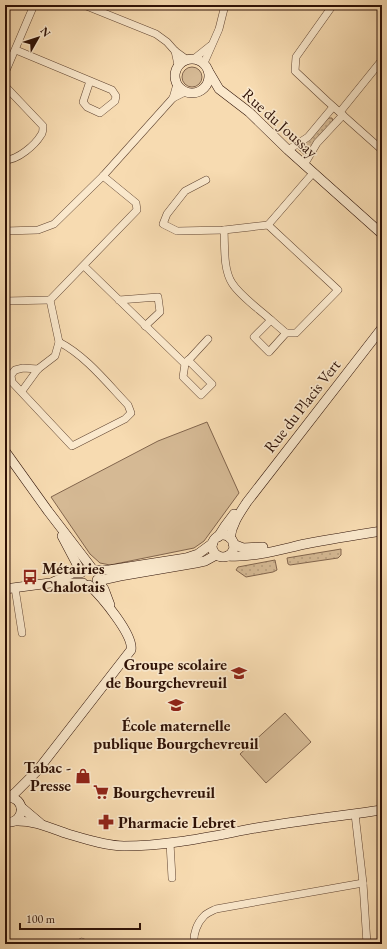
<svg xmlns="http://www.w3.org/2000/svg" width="387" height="949" viewBox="0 0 387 949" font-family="'EB Garamond',serif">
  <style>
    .grass { fill: url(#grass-dots); stroke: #82654d }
    .green { fill: #d5b994; stroke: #82654d }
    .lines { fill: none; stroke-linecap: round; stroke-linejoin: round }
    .street-casing { stroke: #604431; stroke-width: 8 }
    .secondary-casing { stroke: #2e1106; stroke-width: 10 }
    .street { stroke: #fae8cc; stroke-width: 7 }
    .secondary { stroke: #fae8cc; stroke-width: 9 }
    .labels { text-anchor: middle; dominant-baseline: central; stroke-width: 3.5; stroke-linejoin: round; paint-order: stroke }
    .street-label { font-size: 16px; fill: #2e1106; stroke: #fae8cc }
    .poi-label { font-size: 16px; font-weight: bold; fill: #2e1106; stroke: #fae8cc; text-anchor: start }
  </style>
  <defs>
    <pattern id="grass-dots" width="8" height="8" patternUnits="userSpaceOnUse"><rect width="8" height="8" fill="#d5b994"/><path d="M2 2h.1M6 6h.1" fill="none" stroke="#b79e7e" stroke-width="1.8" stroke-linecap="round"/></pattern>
  </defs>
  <rect width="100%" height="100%" fill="#f7dbb1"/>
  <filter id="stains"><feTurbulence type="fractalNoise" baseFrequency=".005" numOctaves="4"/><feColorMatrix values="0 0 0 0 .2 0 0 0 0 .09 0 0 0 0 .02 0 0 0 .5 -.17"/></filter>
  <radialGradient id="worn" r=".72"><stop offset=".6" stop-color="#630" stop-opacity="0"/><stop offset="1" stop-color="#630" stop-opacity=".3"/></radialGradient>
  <!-- grass -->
  <g class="grass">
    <path d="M 328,118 L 332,118 L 333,122 L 306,156 L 297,148 Z"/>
    <path d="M 341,549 L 341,555 L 338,558 L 290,565 L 288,564 L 287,558 Z"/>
    <path d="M 275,560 L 277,570 L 273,572 L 246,577 L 236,570 L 238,567 Z"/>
  </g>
  <!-- green -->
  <g class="green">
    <circle cx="192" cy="77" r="10"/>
    <path d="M 207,422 L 239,493 L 204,541 L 194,548 L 110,565 L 100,563 L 90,554 L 51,497 L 158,441 Z"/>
    <path d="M 285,713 L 311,742 L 266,783 L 240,754 Z"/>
  </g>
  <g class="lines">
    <defs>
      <g id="street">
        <path d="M 84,5 L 156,34 L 167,42 L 175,51 L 186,59"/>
        <path d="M 333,5 L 296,57 L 295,71 L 327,101 L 382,150"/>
        <path d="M 16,50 L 112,90 L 116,96 L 115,101 L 100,113 L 87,107 L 83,102 L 90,81"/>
        <path d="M 175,51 L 178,65"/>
        <path d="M 195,58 L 210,46"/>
        <path d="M 204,63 L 219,29 L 225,5"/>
        <path d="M 5,73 L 34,5"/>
        <path d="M 5,86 L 43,126 C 43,129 43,133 41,135 C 35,145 18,160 5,160"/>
        <path d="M 173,98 L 185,92"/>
        <path d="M 340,112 L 382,60"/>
        <path d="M 288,150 L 308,137 L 333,107"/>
        <path d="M 304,165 L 317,143 L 343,115"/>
        <path d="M 206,180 L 185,191 L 167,214 L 163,224 L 177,231 L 224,230 L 268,225 L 313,173"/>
        <path d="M 224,230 C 225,246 223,269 232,283 C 240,296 259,309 271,320 L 254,337 L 269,352 L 286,333 L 296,333 L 338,290 L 268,225"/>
        <path d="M 5,231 L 38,230 L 54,224 L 103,176 L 173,98 L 177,84"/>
        <path d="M 84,266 L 185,364 L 208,339"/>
        <path d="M 119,300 L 158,297 L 160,312 L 145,326"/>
        <path d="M 5,301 L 50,300"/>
        <path d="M 271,320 L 286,333"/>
        <path d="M 185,364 L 183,377 L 201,395 L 212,384 L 188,360"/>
        <path d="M 38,369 L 23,368 L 15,370 L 11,375 L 12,382 L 72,446 L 125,419 L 131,413 L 128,405 C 107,383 86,356 59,342 L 50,300 L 137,210 L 136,203 L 103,176"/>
        <path d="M 22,391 L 38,369 L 55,356 L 59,342"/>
        <path d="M 15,588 L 22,633"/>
        <path d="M 355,814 L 363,883 L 367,944"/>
        <path d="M 170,843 L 172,878"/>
        <path d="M 82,942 L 86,944"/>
        <path d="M 194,944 C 193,934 197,923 204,916 C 207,913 212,911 216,909 L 363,883"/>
      </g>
      <g id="secondary">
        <circle cx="192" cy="76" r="17"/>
        <path d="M 209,72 L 219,89 L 249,112 L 288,150 L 382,234"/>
        <path d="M 5,451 L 48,511 L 91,567"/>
        <circle cx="223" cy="546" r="11"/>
        <path d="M 62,536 L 81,572"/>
        <path d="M 218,537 L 225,526 L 234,514"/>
        <path d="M 230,538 C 232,524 239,514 247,502 L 382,328"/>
        <path d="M 233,544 L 243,548 L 263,547"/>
        <path d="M 228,556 C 252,558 282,549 305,544 C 331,539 356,535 382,531"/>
        <path d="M 96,570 L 109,570 L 186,558 L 198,554 L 213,543"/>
        <path d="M 98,579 L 102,580 L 120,576 L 196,563 L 205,561 L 216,555"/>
        <path d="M 97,580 L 104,589 L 110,605"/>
        <path d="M 53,582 L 73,573 L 81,573"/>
        <path d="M 5,589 L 50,583 L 83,583"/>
        <path d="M 10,797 L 16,792 L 37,771 L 131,650 C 134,635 101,596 89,585"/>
        <path d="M 21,807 L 40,823"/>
        <path d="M 15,821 C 34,820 50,828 68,834 C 85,839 106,846 124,846 C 169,846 212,836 256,828 C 298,821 340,816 382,810"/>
        <path d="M 5,822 C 26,825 27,796 6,797"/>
      </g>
    </defs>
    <!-- street casing -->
    <use href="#street" class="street-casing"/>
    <!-- secondary casing -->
    <use href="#secondary" class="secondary-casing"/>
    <!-- street -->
    <use href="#street" class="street"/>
    <!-- secondary -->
    <use href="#secondary" class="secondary"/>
  </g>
  <!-- icons -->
  <defs>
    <symbol id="bus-bare" viewBox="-9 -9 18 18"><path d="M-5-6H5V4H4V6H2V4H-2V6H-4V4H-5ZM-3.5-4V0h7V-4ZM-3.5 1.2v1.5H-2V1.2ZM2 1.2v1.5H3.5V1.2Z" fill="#8f2418" stroke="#fae8cc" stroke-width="2.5" paint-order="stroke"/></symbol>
    <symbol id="school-bare" viewBox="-9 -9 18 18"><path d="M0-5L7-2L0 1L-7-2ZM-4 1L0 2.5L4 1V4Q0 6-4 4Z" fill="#8f2418" stroke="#fae8cc" stroke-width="2.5" paint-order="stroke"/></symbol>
    <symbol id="shop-bare" viewBox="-9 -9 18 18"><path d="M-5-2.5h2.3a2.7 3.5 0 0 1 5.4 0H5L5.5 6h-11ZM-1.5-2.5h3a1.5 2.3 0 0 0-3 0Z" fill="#8f2418" stroke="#fae8cc" stroke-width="2.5" paint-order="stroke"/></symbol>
    <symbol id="supermarket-bare" viewBox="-9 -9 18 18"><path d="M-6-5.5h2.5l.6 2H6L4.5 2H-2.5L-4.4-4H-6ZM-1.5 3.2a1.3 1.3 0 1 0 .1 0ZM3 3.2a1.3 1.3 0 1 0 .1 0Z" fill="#8f2418" stroke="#fae8cc" stroke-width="2.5" paint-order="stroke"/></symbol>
    <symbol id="pharmacy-bare" viewBox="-9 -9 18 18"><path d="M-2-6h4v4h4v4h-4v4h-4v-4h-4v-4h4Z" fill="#8f2418" stroke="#fae8cc" stroke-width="2.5" paint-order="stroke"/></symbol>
  </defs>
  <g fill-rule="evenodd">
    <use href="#bus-bare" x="19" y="566" width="22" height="22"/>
    <use href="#school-bare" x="228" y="662" width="22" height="22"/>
    <use href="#school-bare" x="165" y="694" width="22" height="22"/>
    <use href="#shop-bare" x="72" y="765" width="22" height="22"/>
    <use href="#supermarket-bare" x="90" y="781" width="22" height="22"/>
    <use href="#pharmacy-bare" x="95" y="811" width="22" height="22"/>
  </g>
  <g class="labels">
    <!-- street labels -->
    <g class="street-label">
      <text transform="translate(280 123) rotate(42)">Rue du Joussay</text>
      <text transform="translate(302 406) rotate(-52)">Rue du Placis Vert</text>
    </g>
    <!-- poi labels -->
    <g class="poi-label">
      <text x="42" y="568">Métairies<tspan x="42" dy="18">Chalotais</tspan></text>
      <text x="227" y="664" text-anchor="end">Groupe scolaire<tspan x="227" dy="18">de Bourgchevreuil</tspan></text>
      <text x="176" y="725" text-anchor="middle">École maternelle<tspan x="176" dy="18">publique Bourgchevreuil</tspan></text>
      <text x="71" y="767" text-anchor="end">Tabac -<tspan x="71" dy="18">Presse</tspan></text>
      <text x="113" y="792">Bourgchevreuil</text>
      <text x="118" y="822">Pharmacie Lebret</text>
    </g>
  </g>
  <!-- margin -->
  <rect width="387" height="949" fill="none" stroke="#f7dbb1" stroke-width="20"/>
  <rect x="6" y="6" width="375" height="937" fill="none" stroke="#2e1106" stroke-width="2"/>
  <rect x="10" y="10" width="367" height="929" fill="none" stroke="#2e1106"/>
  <!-- north arrow -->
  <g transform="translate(38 38) rotate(51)" stroke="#fae8cc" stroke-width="3" paint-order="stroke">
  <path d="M0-3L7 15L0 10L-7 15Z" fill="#2e1106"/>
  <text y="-6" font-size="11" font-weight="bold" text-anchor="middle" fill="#2e1106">N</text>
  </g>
  <!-- scale -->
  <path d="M20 923v6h120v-6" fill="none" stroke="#2e1106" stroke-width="2"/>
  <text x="26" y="923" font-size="12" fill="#2e1106" stroke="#fae8cc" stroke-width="3" paint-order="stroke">100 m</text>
  <rect width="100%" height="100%" filter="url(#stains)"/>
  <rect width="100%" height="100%" fill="url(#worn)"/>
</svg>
